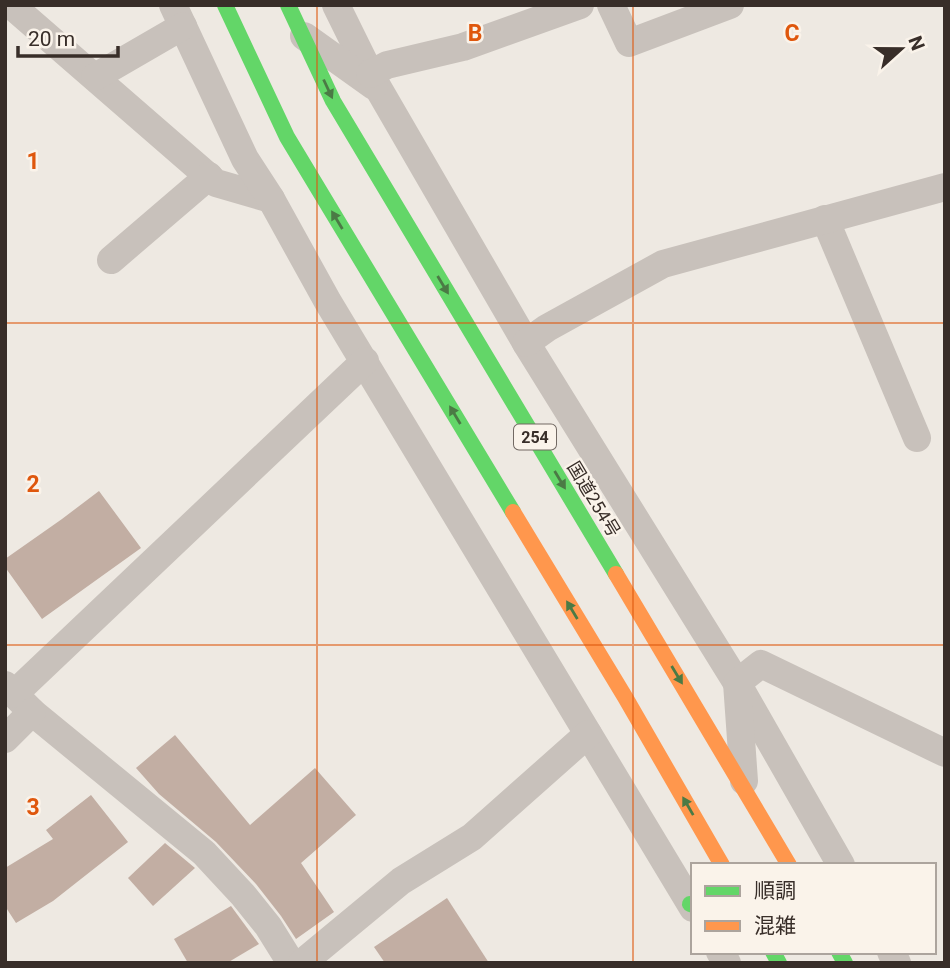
<svg xmlns="http://www.w3.org/2000/svg" width="950" height="968" viewBox="0 0 950 968" font-family="Roboto,'Noto Sans JP',sans-serif">
  <style>
    .building { fill: #c2aea3 }
    .lines { fill: none; stroke-linecap: round; stroke-linejoin: round }
    .street { stroke: #c8c1bb; stroke-width: 28 }
    .fast { stroke: #63d668; stroke-width: 16 }
    .slow { stroke: #ff974d; stroke-width: 16 }
    .oneway { fill: #4b7a45 }
    .grid { fill: none; stroke: #df570d; stroke-width: 2; stroke-opacity: 0.55 }
    .labels { text-anchor: middle; dominant-baseline: central; stroke-width: 5; stroke-linejoin: round; paint-order: stroke }
    .shield { fill: #faf3ea; stroke: #726963; stroke-width: 2 }
    .shield-label { font-size: 16px; font-weight: bold; fill: #382e29 }
    .street-label { font-size: 18px; fill: #382e29; stroke: #faf3ea }
    .grid-label { font-size: 23px; text-anchor: middle; font-weight: bold; fill: #df570d; stroke: #faf3ea; stroke-width: 5; stroke-linejoin: round; paint-order: stroke }
  </style>
  <rect width="100%" height="100%" fill="#eee9e2"/>
  <!-- building -->
  <g class="building">
    <path d="M 99,491 L 141,548 L 42,619 L 5,567 L 5,559 L 62,519 Z"/>
    <path d="M 175,735 L 250,825 L 315,768 L 356,815 L 301,863 L 334,912 L 296,939 L 281,916 L 256,884 L 216,842 L 159,794 L 136,768 Z"/>
    <path d="M 91,795 L 128,842 L 53,901 L 16,923 L 5,906 L 5,868 L 53,839 L 46,830 Z"/>
    <path d="M 165,843 L 195,868 L 153,906 L 128,878 Z"/>
    <path d="M 447,898 L 489,963 L 385,963 L 374,947 Z"/>
    <path d="M 231,906 L 259,944 L 227,963 L 188,963 L 174,939 Z"/>
  </g>
  <g class="lines">
    <!-- street -->
    <g class="street">
      <path d="M 11,5 L 216,183 L 271,199"/>
      <path d="M 173,5 L 245,159 L 271,199 L 328,302 L 693,908"/>
      <path d="M 336,5 L 370,74 L 526,343 L 737,683 L 841,865"/>
      <path d="M 611,5 L 629,43 L 730,5"/>
      <path d="M 304,36 L 374,86"/>
      <path d="M 370,74 L 387,65 L 463,47 L 580,5"/>
      <path d="M 95,77 L 183,26"/>
      <path d="M 825,219 L 917,438"/>
      <path d="M 111,260 L 209,176"/>
      <path d="M 526,343 L 547,328 L 663,264 L 945,187"/>
      <path d="M 5,685 L 32,712 L 204,853 L 243,895 L 268,926 L 291,963"/>
      <path d="M 14,694 L 365,361"/>
      <path d="M 5,739 L 32,712"/>
      <path d="M 744,781 L 737,683 L 761,664 L 945,753"/>
      <path d="M 720,952 L 727,963"/>
      <path d="M 891,952 L 897,963"/>
      <path d="M 302,963 L 401,881 L 472,837 L 588,734"/>
    </g>
    <!-- fast -->
    <g class="fast">
      <path d="M 225,5 L 287,137 L 513,512"/>
      <path d="M 288,5 L 333,101 L 616,574"/>
      <path d="M 690,904 L 693,905"/>
      <path d="M 773,952 L 779,963"/>
      <path d="M 839,952 L 845,963"/>
    </g>
    <!-- slow -->
    <g class="slow">
      <path d="M 513,512 L 625,697 L 722,865"/>
      <path d="M 616,574 L 789,865"/>
    </g>
  </g>
  <!-- one-way arrows -->
  <defs><path id="oneway-solid" d="M-6-.8H1V-3.2L6.5 0L1 3.2V.8H-6Z" transform="scale(1.75)"/></defs>
  <g class="oneway">
    <use href="#oneway-solid" transform="translate(328 89) rotate(65)"/>
    <use href="#oneway-solid" transform="translate(337 220) rotate(-121)"/>
    <use href="#oneway-solid" transform="translate(443 285) rotate(59)"/>
    <use href="#oneway-solid" transform="translate(455 415) rotate(-121)"/>
    <use href="#oneway-solid" transform="translate(560 480) rotate(59)"/>
    <use href="#oneway-solid" transform="translate(572 610) rotate(-121)"/>
    <use href="#oneway-solid" transform="translate(677 675) rotate(59)"/>
    <use href="#oneway-solid" transform="translate(688 806) rotate(-120)"/>
  </g>
  <!-- grid -->
  <path class="grid" d="M 317,5 L 317,963M 633,5 L 633,963M 5,323 L 945,323M 5,645 L 945,645"/>
  <g class="labels">
    <!-- shield labels -->
    <rect class="shield" x="514" y="424.5" width="42" height="25" rx="5"/>
    <g class="shield-label">
      <text x="535" y="437">254</text>
    </g>
    <!-- street labels -->
    <g class="street-label">
      <text transform="translate(594 499) rotate(59)">国道254号</text>
    </g>
  </g>
  <g class="grid-label">
    <text x="475" y="41">B</text>
    <text x="792" y="41">C</text>
    <text x="33" y="169">1</text>
    <text x="33" y="492">2</text>
    <text x="33" y="815">3</text>
  </g>
  <!-- border -->
  <rect width="950" height="968" fill="none" stroke="#382e29" stroke-width="14"/>
  <!-- legend -->
  <rect x="691" y="863" width="245" height="91" fill="#faf3ea" stroke="#aca49d" stroke-width="2"/>
  <rect x="705" y="886" width="35" height="10" fill="#63d668" stroke="#aca49d" stroke-width="2"/>
  <text x="754" y="898" font-size="21" fill="#382e29">順調</text>
  <rect x="705" y="921" width="35" height="10" fill="#ff974d" stroke="#aca49d" stroke-width="2"/>
  <text x="754" y="933" font-size="21" fill="#382e29">混雑</text>
  <!-- north arrow -->
  <g transform="translate(901 49) rotate(69)" stroke="#faf3ea" stroke-width="5" paint-order="stroke">
  <path d="M0-5L12 26L0 18L-12 26Z" fill="#382e29"/>
  <text y="-10" font-size="19" font-weight="bold" text-anchor="middle" fill="#382e29">N</text>
  </g>
  <!-- scale -->
  <path d="M18 46v10h100v-10" fill="none" stroke="#382e29" stroke-width="3.5"/>
  <text x="28" y="46" font-size="21" fill="#382e29" stroke="#faf3ea" stroke-width="5" paint-order="stroke">20 m</text>
</svg>
